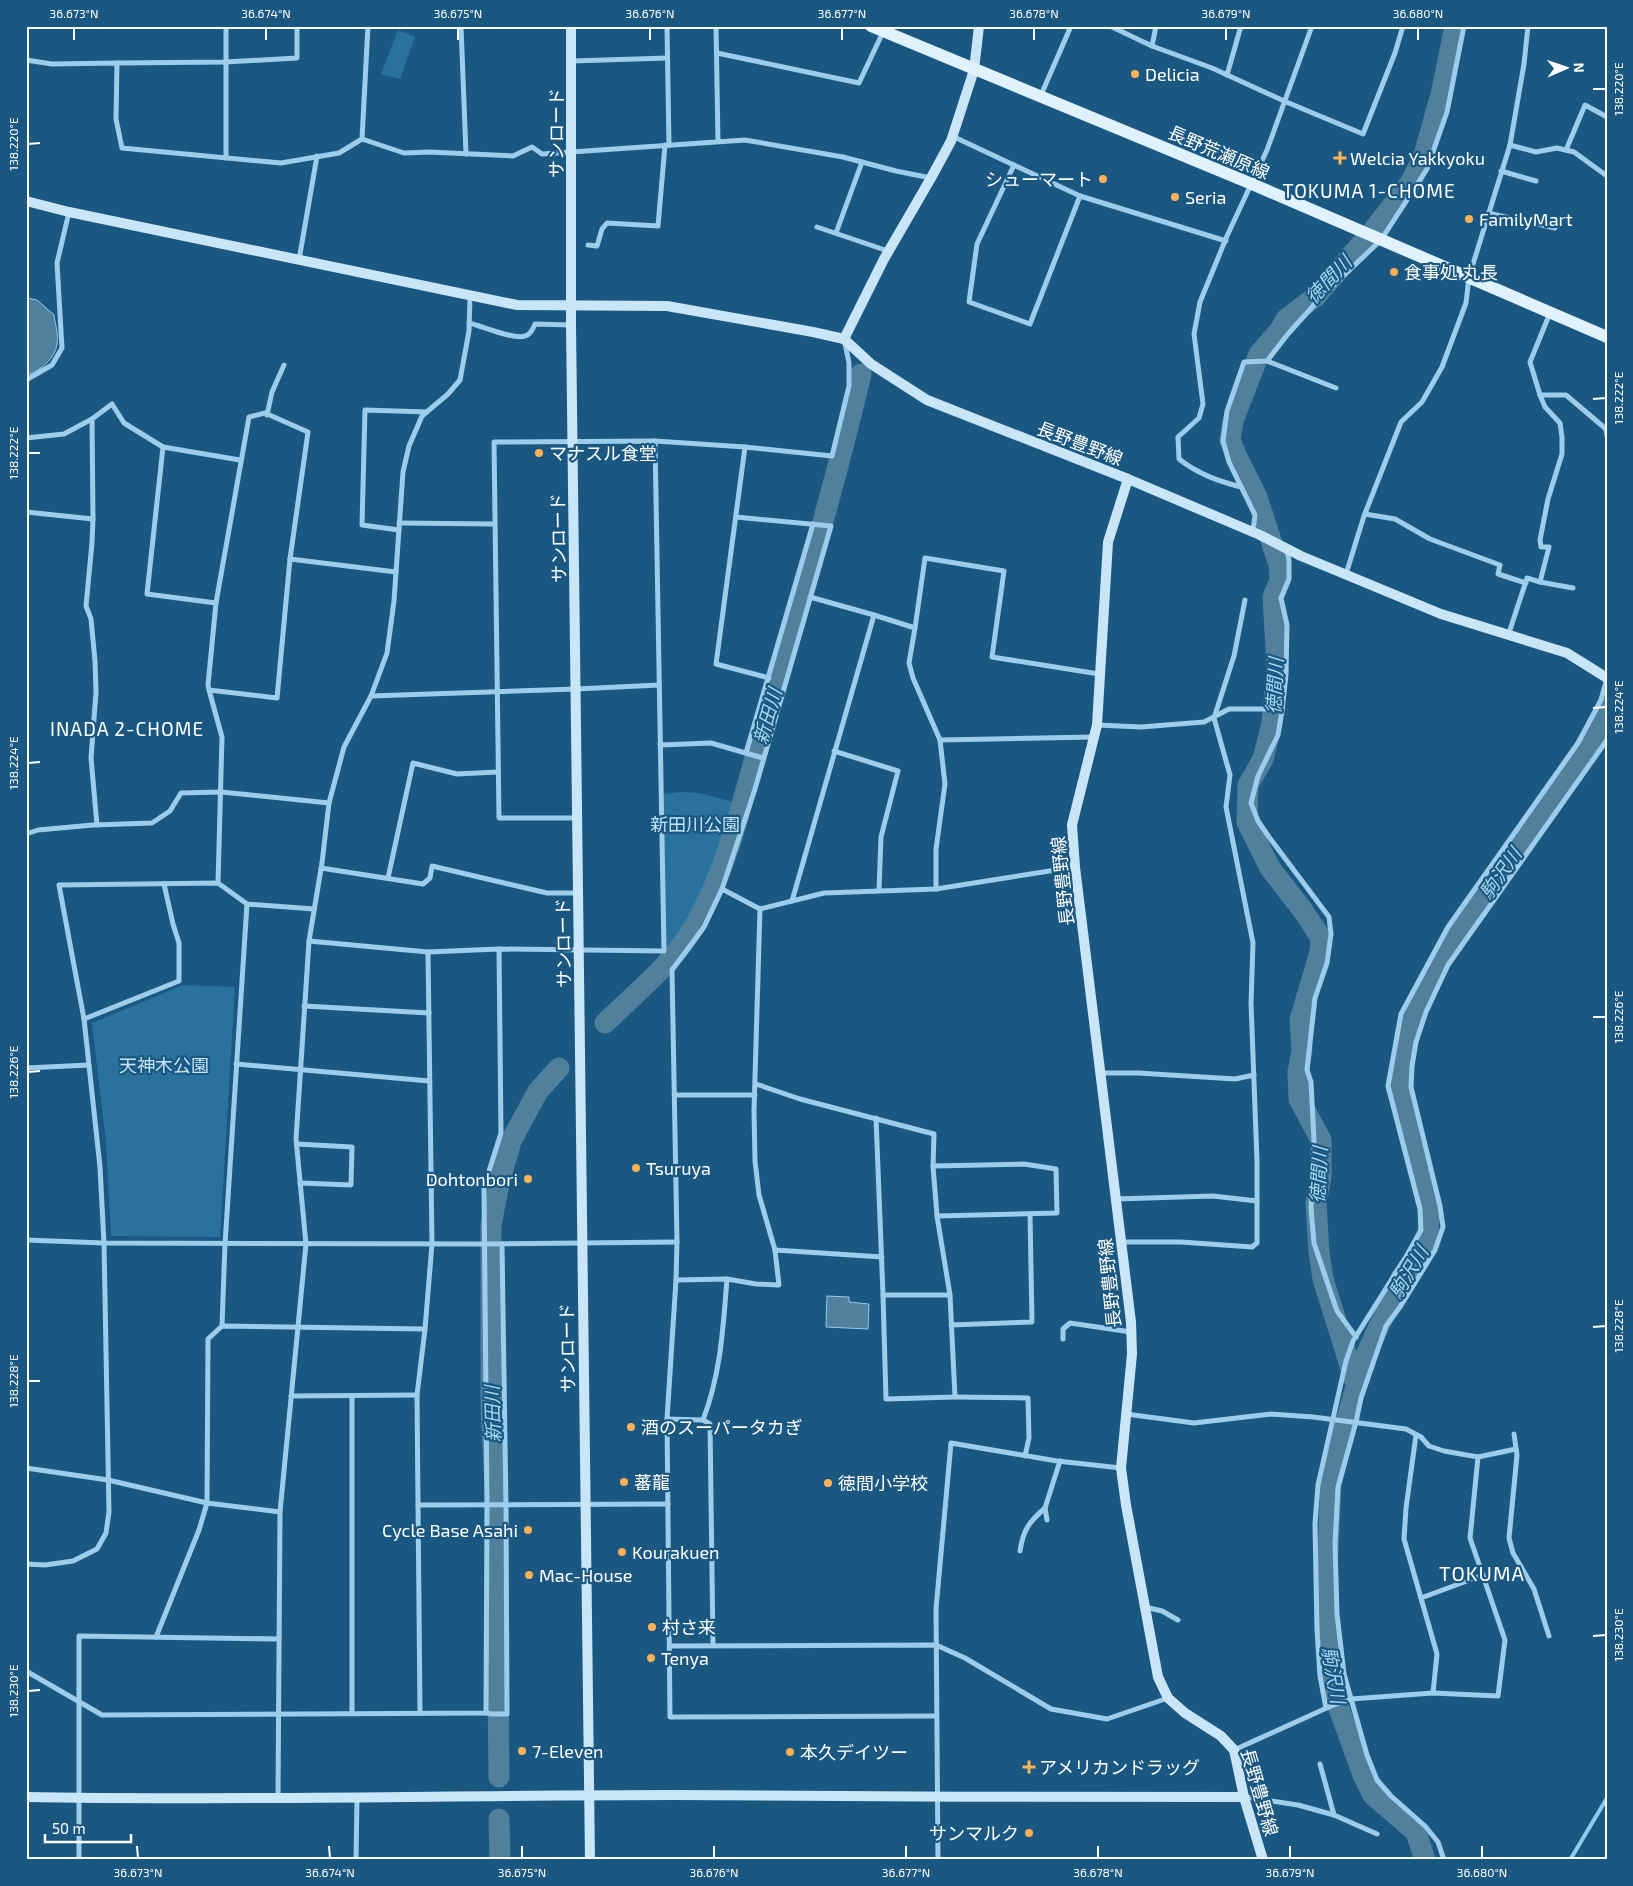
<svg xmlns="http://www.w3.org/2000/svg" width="1633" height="1886" viewBox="0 0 1633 1886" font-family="'Exo 2','Noto Sans JP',sans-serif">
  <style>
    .green { fill: #29729e }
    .water { fill: #51809d; stroke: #90cbed }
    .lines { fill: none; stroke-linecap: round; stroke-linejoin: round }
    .stream { stroke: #90cbed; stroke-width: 4 }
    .river { stroke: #51809d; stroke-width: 21 }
    .street { stroke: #9dcdeb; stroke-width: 5 }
    .secondary { stroke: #c9e5f8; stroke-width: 10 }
    .primary { stroke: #e1f2ff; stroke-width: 12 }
    .ticks { fill: none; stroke: #fff; stroke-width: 2 }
    .poi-dot { fill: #fdb259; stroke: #1a5881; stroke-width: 2 }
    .labels { text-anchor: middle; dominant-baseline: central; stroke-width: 4.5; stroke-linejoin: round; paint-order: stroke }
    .poi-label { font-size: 18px; fill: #fff; stroke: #1a5881; text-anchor: start }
    .street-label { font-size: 18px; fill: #fff; stroke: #1a5881 }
    .park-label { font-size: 18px; fill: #c2e4f8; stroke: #1a5881 }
    .neighbourhood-label { font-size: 19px; letter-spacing: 1px; fill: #fff; stroke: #1a5881 }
    .water-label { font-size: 19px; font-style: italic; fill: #a8d7f2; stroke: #1a5881 }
    .quarter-label { font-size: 20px; letter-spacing: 1px; fill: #fff; stroke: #1a5881 }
    .neatline { fill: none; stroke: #fff; stroke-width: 2 }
    .ticks-label { font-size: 12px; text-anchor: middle; fill: #fff }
  </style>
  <rect width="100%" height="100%" fill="#1a5881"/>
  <!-- green -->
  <g class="green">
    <path d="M 398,30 L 415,37 L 400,79 L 381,74 Z"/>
    <path d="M 682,792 L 700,793 L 734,802 L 716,860 L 695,910 L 665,954 L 664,794 Z"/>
    <path d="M 183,985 L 235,987 L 220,1237 L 111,1236 L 106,1143 L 92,1023 Z"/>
  </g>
  <!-- water -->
  <g class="water">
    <path d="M 27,298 L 37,300 L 54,315 C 55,324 59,335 57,344 C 55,359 39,372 26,375 Z"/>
    <path d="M 827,1296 L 849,1297 L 849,1302 L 869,1304 L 868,1329 L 826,1327 Z"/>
  </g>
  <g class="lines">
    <!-- stream -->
    <path class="stream" d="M 1570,1860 L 1607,1798"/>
    <!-- river -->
    <g class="river">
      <path d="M 605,1023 C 638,991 676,961 698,920 C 731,859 745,789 765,723 C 799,608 833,492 861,374"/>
      <path d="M 1356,1385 L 1323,1279 L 1319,1252 L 1316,1203 L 1321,1177 L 1321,1140 L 1299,1099 L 1298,1072 L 1302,1051 L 1300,1020 L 1320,952 L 1321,938 L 1304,912 L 1270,868 L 1247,822 L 1248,785 L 1263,759 L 1272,723 L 1277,665 L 1273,597 L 1280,580 L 1279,565 L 1257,497 L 1236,455 L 1230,440 L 1233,421 L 1259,354 L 1280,330 L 1286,319 L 1315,297 L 1371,233 L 1411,182 L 1424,155 L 1441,94 L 1455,26"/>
      <path d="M 499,1777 L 496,1507 L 491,1407 L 491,1225 L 499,1184 L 511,1141 L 538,1091 L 559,1068"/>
      <path d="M 499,1819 L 500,1860"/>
      <path d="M 1425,1860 L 1416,1832 L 1373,1795 L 1363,1775 L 1333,1692 L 1325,1615 L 1331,1484 L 1345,1425 L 1364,1359 L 1401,1278 L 1427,1245 L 1430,1207 L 1410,1138 L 1399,1075 L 1409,1031 L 1422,995 L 1440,959 L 1528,835 L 1552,796 L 1590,747 L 1607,708"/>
    </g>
    <!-- street -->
    <g class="street">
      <path d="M 461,26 L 466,154"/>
      <path d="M 667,26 L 669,145"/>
      <path d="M 716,26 L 718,141"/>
      <path d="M 1110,26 L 1152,46 L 1212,68 L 1284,101 L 1363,134 L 1395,53 L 1403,26"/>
      <path d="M 1152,46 L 1156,26"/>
      <path d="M 717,53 L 859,83 L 883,32"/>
      <path d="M 26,60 L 52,64 L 117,63 L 116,119 L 122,148 L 281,163 L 339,153 L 362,139"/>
      <path d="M 572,61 L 667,58"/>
      <path d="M 117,63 L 226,62 L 297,58 L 297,26"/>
      <path d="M 1227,75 L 1241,26"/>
      <path d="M 1041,95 L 1071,26"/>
      <path d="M 952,136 L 1080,196 L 1226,241"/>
      <path d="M 362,139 L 404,153 L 429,152 L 513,156 L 532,147 L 542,154 L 745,140 L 843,157 L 896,171 L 931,178"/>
      <path d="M 362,139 L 368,26"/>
      <path d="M 1510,145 L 1536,152 L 1557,148 L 1574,152 L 1607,176"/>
      <path d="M 1566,150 L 1585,105 L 1607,117"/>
      <path d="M 226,158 L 226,26"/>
      <path d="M 1014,165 L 977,244 L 969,302 L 1030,324 L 1080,196"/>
      <path d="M 1501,171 L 1536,181"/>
      <path d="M 1488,213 L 1555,228"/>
      <path d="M 817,227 L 888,251"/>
      <path d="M 836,233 L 862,162"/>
      <path d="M 588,245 L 597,246 L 602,229 L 607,223 L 658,226 L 665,145"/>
      <path d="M 299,260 L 317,156"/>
      <path d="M 1550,313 L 1530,362 L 1540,395 L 1566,395 L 1606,429 L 1607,436"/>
      <path d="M 469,323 C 482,326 514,340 525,336 C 531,335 533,328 535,324 L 571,325"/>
      <path d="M 1267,361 L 1336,388"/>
      <path d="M 26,380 L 52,365 L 62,348 L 57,263 L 69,212"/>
      <path d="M 267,415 L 272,392 L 284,365"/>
      <path d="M 26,438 L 64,434 L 92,419 L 112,404 L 124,423 L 163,447 L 240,460"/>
      <path d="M 163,447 L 147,594 L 216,603"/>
      <path d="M 745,447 L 716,664 L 769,678"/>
      <path d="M 1241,487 C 1218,481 1198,474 1179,459 L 1178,437 L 1199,418 L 1203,404 L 1194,334 L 1200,302 L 1227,236 L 1267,150 L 1312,26"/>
      <path d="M 26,512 L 93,519 L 92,419"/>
      <path d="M 1365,514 L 1395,519 L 1430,539 L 1500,565 L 1498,574 L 1526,583"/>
      <path d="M 736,517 L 831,526 L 755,789 L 722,889 L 704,927 L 672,970 L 677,1242 L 676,1280 L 667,1419 L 670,1717 L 936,1716"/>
      <path d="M 93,519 L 92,543 L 86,606 L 91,619 L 95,661 L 96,692 L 91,758 L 97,825"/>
      <path d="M 399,523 L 494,524"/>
      <path d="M 399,530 L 362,525 L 365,410 L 427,412"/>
      <path d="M 1253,531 L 1255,515 L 1229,462 L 1223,441 L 1227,411 L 1244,362 L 1267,361 L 1288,334 L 1322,296 L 1381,240 L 1427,169 L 1447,112 L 1464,26"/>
      <path d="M 1287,549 L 1289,561 L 1289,579 L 1281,598 L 1287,625 L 1286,675 L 1282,711 L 1278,735 L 1258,776 L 1251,803 L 1258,821 L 1269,837 L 1329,917 L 1331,934 L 1327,963 L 1315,998 L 1307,1070 L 1311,1082 L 1314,1140 L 1311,1208 L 1314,1243 L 1337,1311 L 1356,1337"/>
      <path d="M 290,559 L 396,572"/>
      <path d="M 1346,574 L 1364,516 L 1401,422 L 1422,402 L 1442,367 L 1466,303 L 1469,277 L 1510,145 L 1524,64 L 1528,26"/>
      <path d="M 1540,582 L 1573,588"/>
      <path d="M 874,615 L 915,628 L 925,558 L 1004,571 L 992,657 L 1099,674"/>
      <path d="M 915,628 L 909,663 L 913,678 L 940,740 L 1093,737"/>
      <path d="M 1508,636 L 1527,578 L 1540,582 L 1549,547 L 1541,547 L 1540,540 L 1548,499 L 1562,454 L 1562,437 L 1560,423 L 1545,407 L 1540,395"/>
      <path d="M 209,690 L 277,698 L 290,559 L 308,432 L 265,413 L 249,417 L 216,603 L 208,685 L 209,690 L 222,737 L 218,883"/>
      <path d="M 371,696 L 576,689 L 659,685"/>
      <path d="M 1097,725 L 1141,727 L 1204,722 L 1229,709 L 1282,709"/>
      <path d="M 660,745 L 711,743 L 763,758"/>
      <path d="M 834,751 L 898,771 L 881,837 L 879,890"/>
      <path d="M 746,753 L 813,524"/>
      <path d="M 577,818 L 499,818 L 494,442 L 655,441 L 745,447 L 832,456 L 849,386 L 849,363 L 845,343"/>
      <path d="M 26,834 L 38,830 L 93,825 L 152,823 L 170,811 L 181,793 L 221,792 L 329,803"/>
      <path d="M 321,868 L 423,884 L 430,878 L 432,866 L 547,893 L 578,893"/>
      <path d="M 388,878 L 413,763 L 457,774 L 497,772"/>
      <path d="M 722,889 L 760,909 L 824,893 L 936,889 L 1075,867"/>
      <path d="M 936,889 L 936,849 L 945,784 L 940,740"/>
      <path d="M 792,901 L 874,615 L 810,597"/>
      <path d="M 309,941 L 428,952 L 499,949 L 664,951 L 655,441"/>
      <path d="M 304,1006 L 429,1013"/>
      <path d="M 84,1019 L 179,981 L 179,943 L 173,924 L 164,884"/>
      <path d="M 236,1064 L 429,1081"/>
      <path d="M 26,1068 L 89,1065"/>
      <path d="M 1101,1073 L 1138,1073 L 1235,1079 L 1254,1075"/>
      <path d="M 756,1084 L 800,1099 L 934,1134 L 933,1166 L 937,1216 L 950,1295 L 955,1397 L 886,1399 L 883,1295 L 950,1295"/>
      <path d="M 675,1095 L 755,1095"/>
      <path d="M 876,1118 L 883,1295"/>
      <path d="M 297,1144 L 352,1147 L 351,1185 L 300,1183"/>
      <path d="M 933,1166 L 1024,1164 L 1056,1169 L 1057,1213 L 937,1216"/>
      <path d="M 1116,1199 L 1213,1196 L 1257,1201"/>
      <path d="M 26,1240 L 104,1243 L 484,1244 L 677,1242"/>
      <path d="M 1122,1242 L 1181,1242 L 1252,1247 L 1257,1243 L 1257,1161 L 1251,1003 L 1253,943 L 1226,807 L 1230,775 L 1214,718 L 1234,656 L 1245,600"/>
      <path d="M 775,1250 L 882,1257"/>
      <path d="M 676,1280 L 727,1279 L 756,1284 L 779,1285 L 775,1250 L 759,1195 L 755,1161 L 754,1111 L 760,909"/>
      <path d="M 951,1325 L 1032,1322 L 1030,1214"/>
      <path d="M 222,1326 L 225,1244 L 247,904"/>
      <path d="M 1063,1339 L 1063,1329 L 1070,1323 L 1131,1332"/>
      <path d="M 291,1396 L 417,1395"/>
      <path d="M 352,1396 L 352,1713"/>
      <path d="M 955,1397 L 1028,1398 L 1029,1438 L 1025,1456"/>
      <path d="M 1126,1414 L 1194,1423 L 1271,1414 L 1313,1417 L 1406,1429 L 1421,1437 L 1429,1446 L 1444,1451 L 1478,1457 L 1516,1449"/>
      <path d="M 667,1419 L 703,1420 L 710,1424 L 713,1645"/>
      <path d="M 703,1420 C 721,1373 723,1328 727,1279"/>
      <path d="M 1514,1434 L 1517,1455 L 1509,1538 L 1513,1553 L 1534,1589 L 1549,1636"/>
      <path d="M 1416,1435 L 1406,1508 L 1404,1539 L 1437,1654 L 1433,1693"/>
      <path d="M 26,1468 L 108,1480 L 207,1503 L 280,1512"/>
      <path d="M 418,1505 L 668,1504"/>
      <path d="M 1047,1520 L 1045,1508 L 1060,1461"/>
      <path d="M 1020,1551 C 1023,1530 1029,1522 1045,1508"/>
      <path d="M 26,1564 L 45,1565 L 73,1561 L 97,1549 L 106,1533 L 109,1512 L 104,1243 L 100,1167 L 84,1019 L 59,885 L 218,883 L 247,904 L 314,909"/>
      <path d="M 1421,1598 L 1483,1575"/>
      <path d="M 1145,1607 L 1162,1611 L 1178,1620"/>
      <path d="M 156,1637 L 199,1530 L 207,1503 L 208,1339 L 222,1326 L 425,1329"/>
      <path d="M 670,1646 L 936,1645 L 965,1658 L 1051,1709 L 1107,1719 L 1168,1698"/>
      <path d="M 26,1671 L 102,1715 L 486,1713 L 487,1506 L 484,1187 L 501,1133 L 499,949"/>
      <path d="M 1326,1708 L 1320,1676 L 1317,1629 L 1315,1524 L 1318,1485 L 1346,1361 L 1353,1341 L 1407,1255 L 1421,1230 L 1420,1209 L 1388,1086 L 1401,1014 L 1448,927 L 1578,743 L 1601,700 L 1607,678"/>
      <path d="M 420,1713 L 417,1395 L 425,1329 L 432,1244 L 428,952"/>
      <path d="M 486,1713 L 492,1714 L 507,1714 L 506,1506 L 502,1244"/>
      <path d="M 1234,1750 L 1331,1706 L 1351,1699 L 1433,1693 L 1498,1696 L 1505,1640 L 1470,1538 L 1478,1457"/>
      <path d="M 1320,1764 L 1334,1815"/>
      <path d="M 1245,1797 L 1298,1805 L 1334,1815 L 1377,1834"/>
      <path d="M 278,1798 L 280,1512 L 306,1244 L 296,1139 L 309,941 L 322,863 L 329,803 L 344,747 L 371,696 L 387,653 L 394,601 L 403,472 L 409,446 L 422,416 L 448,394 L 460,380 L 469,331 L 470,296"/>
      <path d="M 79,1860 L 79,1636 L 279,1639"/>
      <path d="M 356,1860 L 357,1798"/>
      <path d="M 938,1860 L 936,1609 L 951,1443 L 1057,1461 L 1121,1468"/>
      <path d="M 1444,1860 L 1438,1842 L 1425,1826 L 1391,1796 L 1377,1780 L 1367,1755 L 1344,1674 L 1337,1614 L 1335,1544 L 1338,1487 L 1356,1422 L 1361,1398 L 1386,1326 L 1400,1307 L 1435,1250 L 1443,1227 L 1440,1206 L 1411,1087 L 1412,1066 L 1416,1042 L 1426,1012 L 1448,965 L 1607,740"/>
    </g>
    <!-- secondary -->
    <g class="secondary">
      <path d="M 571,26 L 571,325 L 590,1860"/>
      <path d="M 26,201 L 69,212 L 517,305 L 667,306 L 813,332 L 844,339 L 871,364 L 927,400 L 1128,479 L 1260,535 L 1301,556 L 1441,614 L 1567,653 L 1607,678"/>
      <path d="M 844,339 L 884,259 L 931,178 L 951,141 L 974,70 L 979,26"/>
      <path d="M 1128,479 L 1108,542 L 1097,725 L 1072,825 L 1075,867 L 1131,1322 L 1132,1354 L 1121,1468 L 1126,1505 L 1158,1677 L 1168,1698 L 1185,1713 L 1221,1736 L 1234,1750 L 1244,1797 L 1263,1860"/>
      <path d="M 26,1797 C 242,1801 459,1795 675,1795 C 865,1796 1054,1798 1244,1797"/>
    </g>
    <!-- primary -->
    <path class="primary" d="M 871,26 L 1252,184 L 1607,337"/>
  </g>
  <!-- ticks -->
  <path class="ticks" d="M 74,28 L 74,40M 266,28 L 266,40M 458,28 L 458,40M 650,28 L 650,40M 842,28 L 842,40M 1034,28 L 1034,40M 1226,28 L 1226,40M 1418,28 L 1418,40M 1593,89 L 1606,89M 28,144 L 40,143M 1593,399 L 1606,398M 28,453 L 40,453M 1593,708 L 1606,707M 28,763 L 40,762M 1593,1017 L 1606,1017M 28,1072 L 40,1071M 1593,1327 L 1606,1326M 28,1381 L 40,1381M 1593,1636 L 1606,1635M 28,1691 L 40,1690M 137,1846 L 138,1858M 329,1846 L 330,1858M 522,1846 L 522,1858M 714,1846 L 714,1858M 906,1846 L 906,1858M 1098,1846 L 1098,1858M 1290,1846 L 1290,1858M 1482,1846 L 1482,1858"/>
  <!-- markers -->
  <g class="poi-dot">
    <circle cx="1135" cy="74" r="5"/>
    <path d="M1337.5 150.5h5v5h5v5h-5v5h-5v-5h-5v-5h5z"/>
    <circle cx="1103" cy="179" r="5"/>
    <circle cx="1175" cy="197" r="5"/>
    <circle cx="1469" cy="219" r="5"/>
    <circle cx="1394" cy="272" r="5"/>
    <circle cx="539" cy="453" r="5"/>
    <circle cx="636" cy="1168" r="5"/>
    <circle cx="528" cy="1179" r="5"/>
    <circle cx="631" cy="1427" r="5"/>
    <circle cx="624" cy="1482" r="5"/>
    <circle cx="828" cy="1483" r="5"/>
    <circle cx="528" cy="1530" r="5"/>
    <circle cx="622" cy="1552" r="5"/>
    <circle cx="529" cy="1575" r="5"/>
    <circle cx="652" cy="1627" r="5"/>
    <circle cx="651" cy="1658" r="5"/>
    <circle cx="522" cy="1751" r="5"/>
    <circle cx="790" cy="1752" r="5"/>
    <path d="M1026.5 1759.5h5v5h5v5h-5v5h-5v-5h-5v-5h5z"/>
    <circle cx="1029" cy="1833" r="5"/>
  </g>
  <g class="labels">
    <!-- poi labels -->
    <g class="poi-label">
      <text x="1145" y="74">Delicia</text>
      <text x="1350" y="158">Welcia Yakkyoku</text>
      <text x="1093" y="179" text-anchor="end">シューマート</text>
      <text x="1185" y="197">Seria</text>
      <text x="1479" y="219">FamilyMart</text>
      <text x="1404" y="272">食事処 丸長</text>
      <text x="549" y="453">マナスル食堂</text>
      <text x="646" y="1168">Tsuruya</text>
      <text x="518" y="1179" text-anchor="end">Dohtonbori</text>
      <text x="641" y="1427">酒のスーパータカぎ</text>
      <text x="634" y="1482">蕃龍</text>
      <text x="838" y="1483">徳間小学校</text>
      <text x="518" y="1530" text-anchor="end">Cycle Base Asahi</text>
      <text x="632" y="1552">Kourakuen</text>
      <text x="539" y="1575">Mac-House</text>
      <text x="662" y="1627">村さ来</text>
      <text x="661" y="1658">Tenya</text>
      <text x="532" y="1751">7-Eleven</text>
      <text x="800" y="1752">本久デイツー</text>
      <text x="1039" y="1767">アメリカンドラッグ</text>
      <text x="1019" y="1833" text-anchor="end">サンマルク</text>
    </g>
    <!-- street labels -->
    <g class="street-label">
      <text transform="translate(556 133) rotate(-90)">サンロード</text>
      <text transform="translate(1219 152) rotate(23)">長野荒瀬原線</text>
      <text transform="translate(1080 443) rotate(21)">長野豊野線</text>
      <text transform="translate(558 538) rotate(-91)">サンロード</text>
      <text transform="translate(1062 881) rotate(-96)">長野豊野線</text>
      <text transform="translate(563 943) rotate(-91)">サンロード</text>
      <text transform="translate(1109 1283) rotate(-96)">長野豊野線</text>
      <text transform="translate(567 1348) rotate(-91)">サンロード</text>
      <text transform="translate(1260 1792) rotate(74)">長野豊野線</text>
    </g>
    <!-- park labels -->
    <g class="park-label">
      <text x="695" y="824">新田川公園</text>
      <text x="164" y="1065">天神木公園</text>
    </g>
    <!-- neighbourhood labels -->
    <g class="neighbourhood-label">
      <text x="1369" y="190">TOKUMA 1-CHOME</text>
      <text x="127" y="728">INADA 2-CHOME</text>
    </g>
    <!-- water labels -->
    <g class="water-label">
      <text transform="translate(1328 279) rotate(-47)">徳間川</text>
      <text transform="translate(1274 686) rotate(-87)">徳間川</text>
      <text transform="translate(767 716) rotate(-74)">新田川</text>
      <text transform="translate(1500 873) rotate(-55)">駒沢川</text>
      <text transform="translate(1318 1175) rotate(-87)">徳間川</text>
      <text transform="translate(1408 1272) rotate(-59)">駒沢川</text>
      <text transform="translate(492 1414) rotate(-92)">新田川</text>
      <text transform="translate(1334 1675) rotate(80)">駒沢川</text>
    </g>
    <!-- quarter labels -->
    <g class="quarter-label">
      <text x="1482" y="1573">TOKUMA</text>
    </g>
  </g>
  <!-- border -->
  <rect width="1633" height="1886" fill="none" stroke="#1a5881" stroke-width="55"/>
  <!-- north arrow -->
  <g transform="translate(1566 68) rotate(88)" stroke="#1a5881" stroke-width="4" paint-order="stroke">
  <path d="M0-4L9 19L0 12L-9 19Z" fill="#ffffff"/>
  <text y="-8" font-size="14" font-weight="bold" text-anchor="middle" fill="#ffffff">N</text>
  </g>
  <!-- scale -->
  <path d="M45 1834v8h86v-8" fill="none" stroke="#ffffff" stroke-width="2.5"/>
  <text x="52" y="1834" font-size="15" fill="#ffffff" stroke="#1a5881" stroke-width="4" paint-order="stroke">50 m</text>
  <rect x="28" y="28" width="1578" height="1830" class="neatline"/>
  <g class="ticks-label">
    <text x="74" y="18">36.673°N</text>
    <text x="266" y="18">36.674°N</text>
    <text x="458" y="18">36.675°N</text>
    <text x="650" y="18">36.676°N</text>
    <text x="842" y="18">36.677°N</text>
    <text x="1034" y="18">36.678°N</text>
    <text x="1226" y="18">36.679°N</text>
    <text x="1418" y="18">36.680°N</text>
    <text transform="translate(1619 89) rotate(-90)" y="4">138.220°E</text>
    <text transform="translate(14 144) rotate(-90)" y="4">138.220°E</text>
    <text transform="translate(1619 398) rotate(-90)" y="4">138.222°E</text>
    <text transform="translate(14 453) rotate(-90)" y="4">138.222°E</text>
    <text transform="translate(1619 707) rotate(-90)" y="4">138.224°E</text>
    <text transform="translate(14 763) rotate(-90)" y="4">138.224°E</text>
    <text transform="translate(1619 1017) rotate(-90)" y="4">138.226°E</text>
    <text transform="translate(14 1072) rotate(-90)" y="4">138.226°E</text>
    <text transform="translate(1619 1326) rotate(-90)" y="4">138.228°E</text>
    <text transform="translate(14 1381) rotate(-90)" y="4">138.228°E</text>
    <text transform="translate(1619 1635) rotate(-90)" y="4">138.230°E</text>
    <text transform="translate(14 1691) rotate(-90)" y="4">138.230°E</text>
    <text x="138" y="1877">36.673°N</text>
    <text x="330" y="1877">36.674°N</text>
    <text x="522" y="1877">36.675°N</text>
    <text x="714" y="1877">36.676°N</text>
    <text x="906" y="1877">36.677°N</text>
    <text x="1098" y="1877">36.678°N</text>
    <text x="1290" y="1877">36.679°N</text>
    <text x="1482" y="1877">36.680°N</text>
  </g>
</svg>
